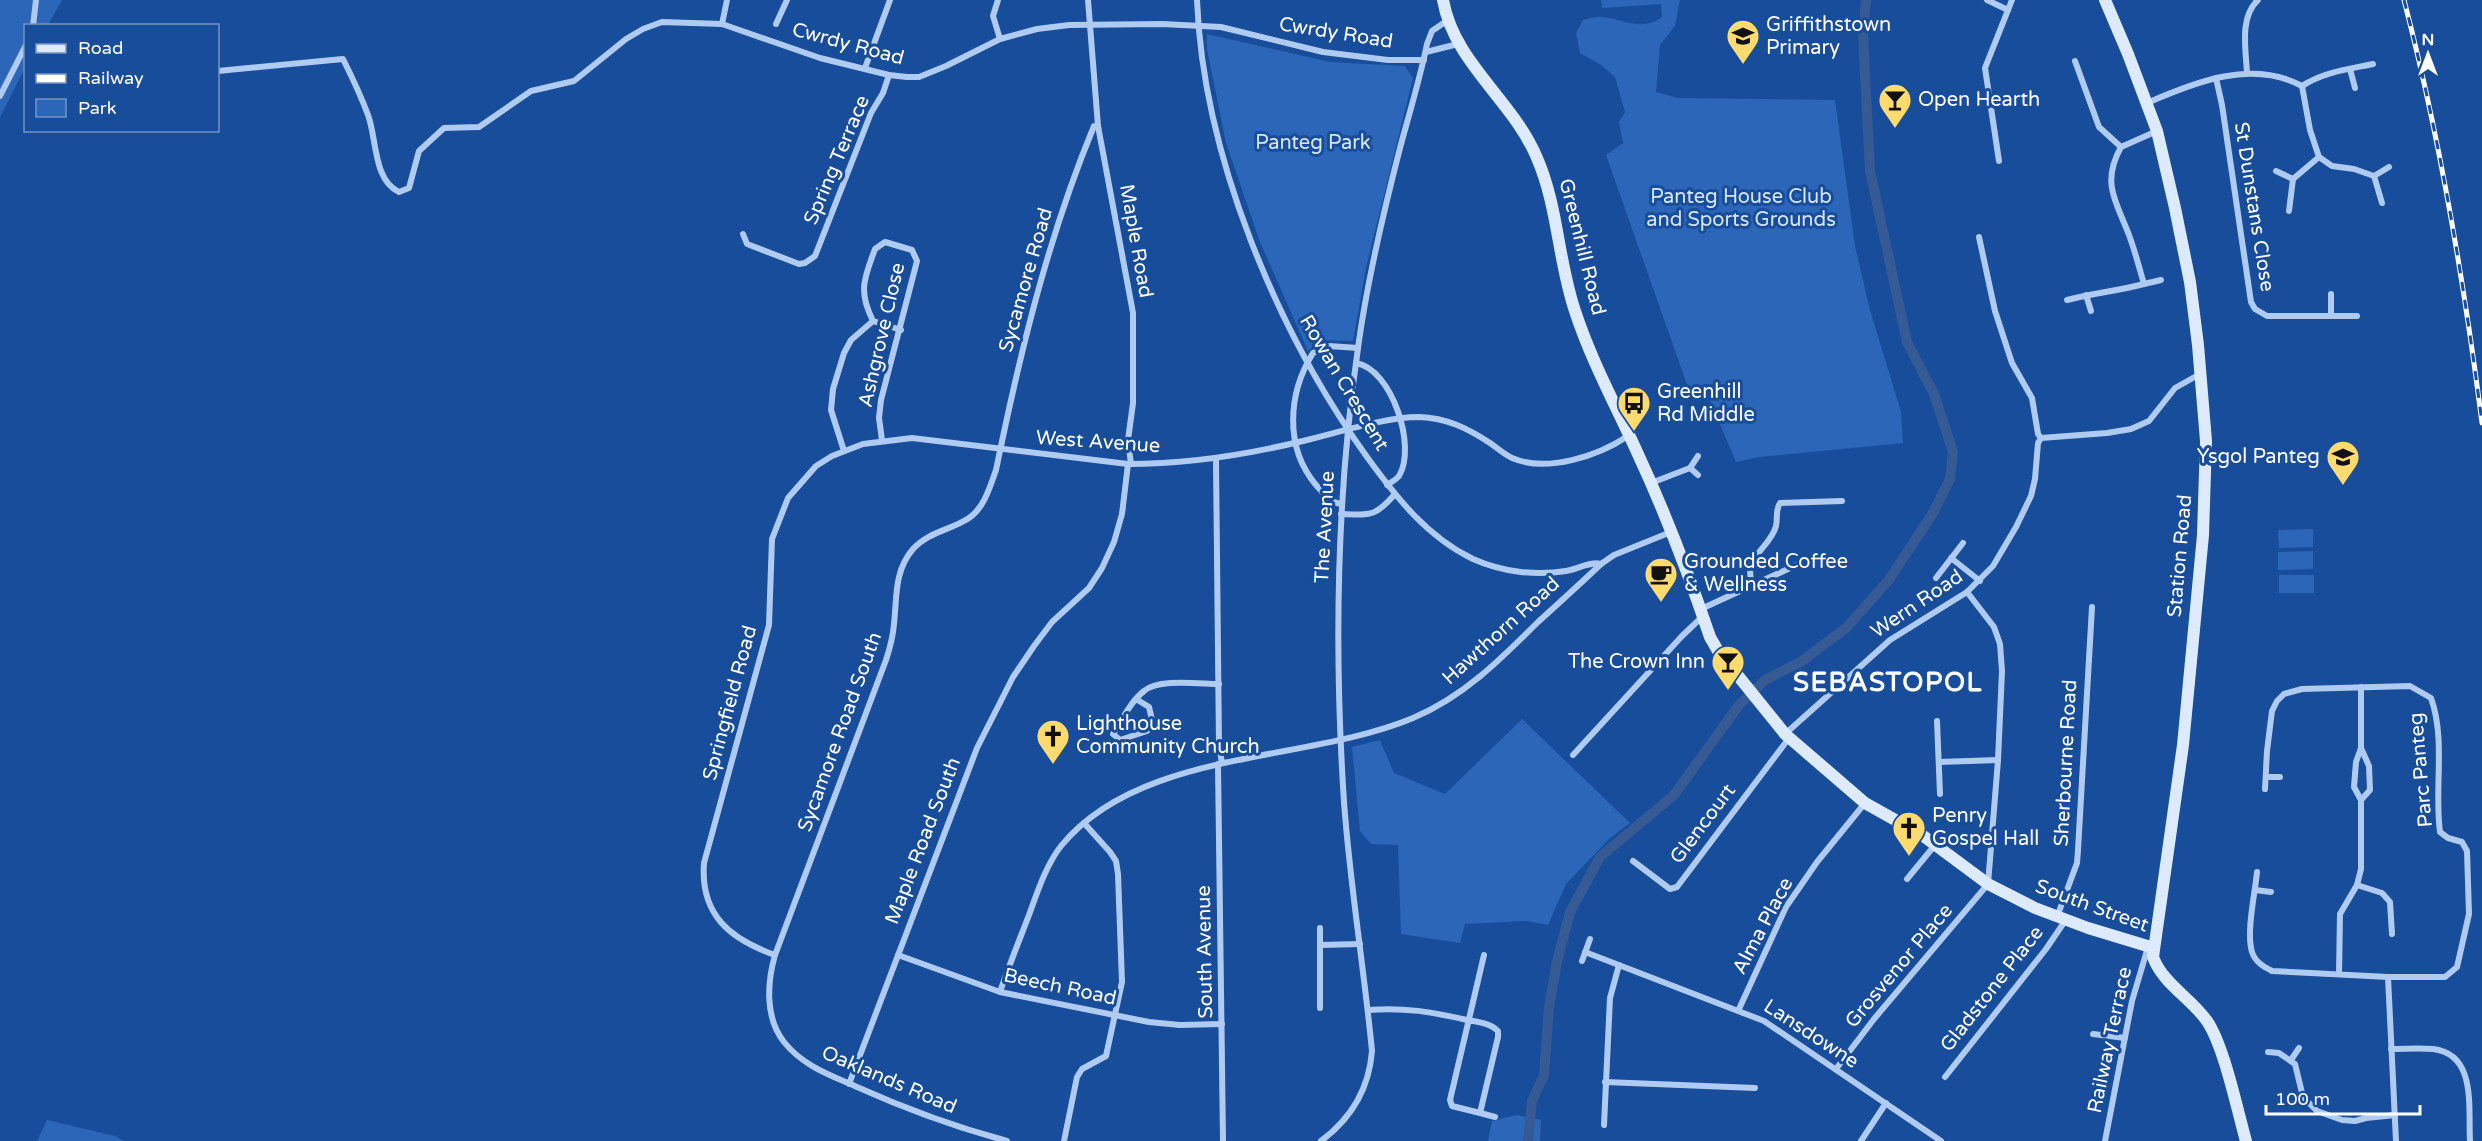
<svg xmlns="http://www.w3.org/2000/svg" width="2482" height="1141" viewBox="0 0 2482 1141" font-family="'Varela Round',sans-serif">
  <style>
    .green { fill: #2c66b8 }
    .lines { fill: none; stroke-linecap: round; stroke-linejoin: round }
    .canal { stroke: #365b94; stroke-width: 10 }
    .street { stroke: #afcbf2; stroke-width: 6 }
    .secondary { stroke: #ddeafc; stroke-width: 12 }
    .rail-casing { stroke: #fff; stroke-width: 5 }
    .rail { stroke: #184d9b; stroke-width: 3; stroke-dasharray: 9; stroke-linecap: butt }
    .labels { text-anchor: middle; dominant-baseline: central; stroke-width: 6; stroke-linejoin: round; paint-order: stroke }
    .poi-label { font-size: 20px; fill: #fff; stroke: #184d9b; text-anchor: start }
    .street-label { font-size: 20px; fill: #fff; stroke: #184d9b }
    .park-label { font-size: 20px; fill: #d6e6fc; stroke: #184d9b }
    .district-label { font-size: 26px; font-weight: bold; letter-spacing: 1.5px; fill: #fff; stroke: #184d9b }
  </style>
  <rect width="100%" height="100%" fill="#184d9b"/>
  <!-- green -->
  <g class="green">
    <path d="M 0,0 L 62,0 L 48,25 L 26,26 L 25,68 L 0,117 Z"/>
    <path d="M 1601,0 L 1680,0 L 1675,26 L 1660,45 L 1656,92 L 1678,98 L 1835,100 L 1855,246 L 1870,310 L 1901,412 L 1903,443 L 1759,457 L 1736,462 L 1705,389 L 1690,393 L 1606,155 L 1623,143 L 1619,122 L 1625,112 L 1615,77 L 1601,65 L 1580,53 L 1576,33 L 1583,20 C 1589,19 1596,16 1602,17 C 1623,19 1642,32 1662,17 L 1661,4 L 1602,8 Z"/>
    <path d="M 1207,34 L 1330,62 L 1405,66 L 1413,78 L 1366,268 L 1353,341 L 1320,340 L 1308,351 L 1260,242 L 1226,143 L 1207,49 Z"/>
    <path d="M 2313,529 L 2313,547 L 2279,548 L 2278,530 Z"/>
    <path d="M 2313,551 L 2313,569 L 2278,570 L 2278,552 Z"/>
    <rect x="2279" y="575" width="35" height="18"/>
    <path d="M 1522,719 L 1630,823 L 1609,839 L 1566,884 L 1548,925 L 1527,921 L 1465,924 L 1460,943 L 1401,934 L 1398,845 L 1371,844 L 1360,831 L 1352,747 L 1380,740 L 1394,773 L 1445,794 Z"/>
    <path d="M 1516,1115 L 1541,1120 L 1540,1141 L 1488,1141 L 1492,1121 Z"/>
    <path d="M 47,1120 L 115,1136 L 124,1141 L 37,1141 Z"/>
  </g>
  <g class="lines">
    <!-- canal -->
    <path class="canal" d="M 1528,1141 L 1532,1101 L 1544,1075 L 1549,1007 L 1557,962 L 1570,912 L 1600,857 L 1674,795 L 1739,705 L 1765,680 L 1802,661 L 1846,628 L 1888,581 L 1933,513 L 1950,479 L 1953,452 L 1934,394 L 1907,342 L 1870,171 L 1863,34 L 1866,0"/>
    <!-- street -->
    <g class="street">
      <path d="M 998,0 L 993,16 L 1000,39"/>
      <path d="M 1088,0 L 1098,126 L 1133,313 L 1133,403 L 1128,440 L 1131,464"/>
      <path d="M 1197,0 C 1203,155 1277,332 1367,457 C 1396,497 1427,537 1473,559 C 1502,572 1536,576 1566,571 C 1578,569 1590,561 1601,564"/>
      <path d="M 1987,0 L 2008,10"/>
      <path d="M 722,24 L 727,0"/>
      <path d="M 776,24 L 787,0"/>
      <path d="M 33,26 L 36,0"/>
      <path d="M 1426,52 L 1458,44"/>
      <path d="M 2075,61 L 2099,127 L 2121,147"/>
      <path d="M 865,68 L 890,0"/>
      <path d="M 2350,69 L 2355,88"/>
      <path d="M 218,71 L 343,59 C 352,77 361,96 368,115 C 377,139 373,180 399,192 L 409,188 L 419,151 L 444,128 L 479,127 L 531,91 L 574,81 L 626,39 L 643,29 L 662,22 L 722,24 L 820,58 L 889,75 L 907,77 L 919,77 L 946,66 L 1000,39 L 1037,29 L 1069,25 L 1162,24 L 1221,27 L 1323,52 L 1388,60 L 1424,60"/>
      <path d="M 2247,73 C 2246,51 2239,17 2258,0"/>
      <path d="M 2216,78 L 2222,105 L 2251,302 L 2255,309 L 2267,316 L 2357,316"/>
      <path d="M 2302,86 C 2323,72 2349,69 2373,64"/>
      <path d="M 0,96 L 26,45"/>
      <path d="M 2147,103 C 2195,82 2252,59 2302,86 L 2310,130 L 2319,157 L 2332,166 L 2354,169 L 2374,176"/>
      <path d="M 1999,161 L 1985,68 L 2012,0"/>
      <path d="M 2276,171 L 2293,179"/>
      <path d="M 2382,203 L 2374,176 L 2389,167"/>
      <path d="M 2289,211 L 2293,179 L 2319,157"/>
      <path d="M 743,234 L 747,244 L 799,264 L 805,263 L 815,256 L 871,113 L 883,93 L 889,75"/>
      <path d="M 2144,284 L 2161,280"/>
      <path d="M 2086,295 L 2091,311"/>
      <path d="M 2067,300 C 2093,293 2118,291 2144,284 C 2139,267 2135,251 2129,235 C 2116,201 2101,183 2121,147 L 2157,131"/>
      <path d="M 2331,315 L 2331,294"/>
      <path d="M 873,321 L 901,330"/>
      <path d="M 1356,363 C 1392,369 1417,447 1399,476 C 1396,480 1391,482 1387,485"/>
      <path d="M 2041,438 L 2107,433 L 2131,429 L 2149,421 L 2175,388 L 2200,374"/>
      <path d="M 844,451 L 831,410 L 833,389 L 844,353 L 851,340 L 873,321 C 858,291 864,279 875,249 L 885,242 L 912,250 L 917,261 L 881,400 L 879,418 L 882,440"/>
      <path d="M 1216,460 L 1219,746 L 1222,763"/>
      <path d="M 1698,475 L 1690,468 L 1698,456"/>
      <path d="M 1651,483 L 1690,468"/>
      <path d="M 1342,504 C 1330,503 1323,493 1316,485 C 1284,447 1288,393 1313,353 L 1329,346 L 1358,348"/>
      <path d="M 1341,514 C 1371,515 1375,517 1395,494"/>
      <path d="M 1951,558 L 1980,581"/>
      <path d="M 1936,578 L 1963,543"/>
      <path d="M 1753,586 C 1741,557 1770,549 1776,526 C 1778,518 1775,510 1780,503 L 1842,501"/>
      <path d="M 1701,609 L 1801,563"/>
      <path d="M 1136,699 L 1149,707 L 1153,724 L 1147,731 L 1120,740 L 1113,734 C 1122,720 1131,701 1144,691 C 1158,678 1200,684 1219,684"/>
      <path d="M 1937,721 L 1940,794"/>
      <path d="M 1785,734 L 1890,640 L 1967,592 L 1993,566 L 2016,527 L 2031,496 L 2035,479 L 2038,443 L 2041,438 L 2038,434 L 2032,398 L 2012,363 L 1995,311 L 1979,237"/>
      <path d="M 2361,748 L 2369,766 L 2370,790 L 2361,800"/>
      <path d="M 1573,755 L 1682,636 L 1703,616"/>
      <path d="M 1939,762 L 1998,760"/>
      <path d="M 1218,764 L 1223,1141"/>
      <path d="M 2266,777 L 2280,777"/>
      <path d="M 1633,861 L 1670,889 L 1677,887 L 1789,738"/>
      <path d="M 2257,872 C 2255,894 2246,932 2252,952 C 2255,962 2264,967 2272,971 L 2388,977 L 2445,977 L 2457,967 L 2469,914 L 2467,851 L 2462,842 L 2448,838 L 2440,832 C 2434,789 2446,740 2431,698 L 2410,686 L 2302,689 L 2284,694 L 2277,701 L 2272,711 L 2267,751 L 2265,789"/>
      <path d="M 1907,879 L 1935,845"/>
      <path d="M 2357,885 L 2382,893 L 2390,902 L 2392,934"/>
      <path d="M 2255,890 L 2271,892"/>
      <path d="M 2057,917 L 2077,863 L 2078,850 L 2092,607"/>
      <path d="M 1320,928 L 1320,945"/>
      <path d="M 1585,952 L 1764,1021 L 1941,1141"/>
      <path d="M 775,955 C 730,939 700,915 704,863 L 769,625 L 772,539 L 788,498 L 816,466 L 832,456 L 863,444 L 912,438 L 1128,464 C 1188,464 1245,455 1303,441 C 1337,433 1385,417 1419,417 C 1447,418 1467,428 1490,443 C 1497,448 1505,455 1512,458 C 1547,473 1598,456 1628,436"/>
      <path d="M 898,955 L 1000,992 L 1149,1022 L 1180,1025 L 1222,1024"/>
      <path d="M 1582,961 L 1590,939"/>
      <path d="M 2339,974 L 2340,914 L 2357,885 L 2361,869 L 2361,800 L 2354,787 L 2356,762 L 2361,748 L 2361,687"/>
      <path d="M 2388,977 L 2396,1141"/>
      <path d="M 1000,992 C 1009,966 1019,941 1029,915 C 1037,893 1046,865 1061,846 C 1140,749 1306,763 1413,718 C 1463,697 1500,660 1538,622 C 1559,603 1580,584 1601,564 L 1614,555 L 1671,532"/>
      <path d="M 1320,1008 L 1320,945 L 1360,944"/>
      <path d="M 1739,1009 L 1786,907 L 1817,862 L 1865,803"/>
      <path d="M 1368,1010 C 1403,1007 1433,1012 1467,1020 C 1478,1022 1490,1023 1498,1031 L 1498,1037 L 1480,1113 L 1452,1106 L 1450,1100 L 1484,955"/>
      <path d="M 2093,1034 L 2125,1038"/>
      <path d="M 2391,1049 C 2405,1049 2419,1048 2433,1049 C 2477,1054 2468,1108 2470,1141"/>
      <path d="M 2268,1052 L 2279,1053 L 2295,1064 L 2303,1097 L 2317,1111 L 2342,1120 L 2355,1121 L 2366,1118 L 2395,1115"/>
      <path d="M 2291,1060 L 2299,1048"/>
      <path d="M 1836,1069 L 1874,1019 L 1988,884 L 1998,760 L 2002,671 L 2000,644 L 1994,627 L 1967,592"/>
      <path d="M 1945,1077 L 2046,949 L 2065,921"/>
      <path d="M 1605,1082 L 1755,1088"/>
      <path d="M 849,1084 L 977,748 L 1013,677 L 1034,646 L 1052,622 L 1089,588 L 1102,568 L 1114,542 L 1122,514 L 1128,464"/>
      <path d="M 1480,1113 L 1495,1117"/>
      <path d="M 1604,1125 L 1610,998 L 1619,965"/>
      <path d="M 1007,1141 C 955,1127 906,1109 857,1087 C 830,1075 803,1066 784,1042 C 765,1018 767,983 775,955 L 886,660 C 890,648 893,636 894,624 C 897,597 894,571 913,549 C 928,532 951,530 969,518 C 984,508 990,487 996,470 C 1020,353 1048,237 1094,126 L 1098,126"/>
      <path d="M 1064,1141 L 1077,1077 L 1082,1069 L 1106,1056 L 1122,982 L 1118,874 L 1116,861 L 1110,852 L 1084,823"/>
      <path d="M 1321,1141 C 1352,1118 1369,1089 1372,1051 C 1364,968 1350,885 1344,802 C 1334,650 1336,499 1358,348 C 1367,281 1383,214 1400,148 C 1409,114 1420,79 1427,44 L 1432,31 L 1448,20"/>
      <path d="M 1861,1141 L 1886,1103"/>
      <path d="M 2105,1141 L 2132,1001 L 2148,947"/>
    </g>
    <!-- secondary -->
    <g class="secondary">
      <path d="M 1443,0 C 1454,63 1513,100 1537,158 C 1558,206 1558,261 1575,311 C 1591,360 1616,406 1637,452 C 1665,512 1689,575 1710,637 L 1718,651 L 1785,734 L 1865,803 L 1922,835 L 1988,884 L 2035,908 L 2088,928 L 2154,948"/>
      <path d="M 2105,0 L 2128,54 L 2157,131 L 2175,208 L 2190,282 L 2198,345 L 2206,441 L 2203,535 L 2183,745 L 2153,957 C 2163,984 2191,998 2207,1021 C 2224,1046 2237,1109 2246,1141"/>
    </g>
    <defs>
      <path id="rail" d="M 2404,0 C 2440,138 2464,282 2482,423"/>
    </defs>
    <!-- rail casing -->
    <use href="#rail" class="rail-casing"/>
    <!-- rail -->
    <use href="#rail" class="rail"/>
  </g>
  <!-- icons -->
  <defs>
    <symbol id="school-pin" viewBox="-11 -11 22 30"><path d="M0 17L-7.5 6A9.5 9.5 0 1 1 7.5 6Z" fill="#ffda6f" stroke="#184d9b"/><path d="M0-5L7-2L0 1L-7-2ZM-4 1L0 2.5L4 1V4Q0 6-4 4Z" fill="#111"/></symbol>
    <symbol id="bar-pin" viewBox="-11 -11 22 30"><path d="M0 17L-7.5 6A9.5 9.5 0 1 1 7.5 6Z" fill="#ffda6f" stroke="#184d9b"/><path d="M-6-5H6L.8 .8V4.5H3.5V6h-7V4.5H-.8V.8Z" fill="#111"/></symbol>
    <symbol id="bus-pin" viewBox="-11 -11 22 30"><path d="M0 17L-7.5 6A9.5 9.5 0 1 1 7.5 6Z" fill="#ffda6f" stroke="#184d9b"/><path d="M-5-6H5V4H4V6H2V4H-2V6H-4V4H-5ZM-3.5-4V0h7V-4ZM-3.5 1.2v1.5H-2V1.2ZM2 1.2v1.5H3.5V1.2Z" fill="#111"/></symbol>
    <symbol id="cafe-pin" viewBox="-11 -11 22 30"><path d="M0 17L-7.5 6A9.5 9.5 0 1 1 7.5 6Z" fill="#ffda6f" stroke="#184d9b"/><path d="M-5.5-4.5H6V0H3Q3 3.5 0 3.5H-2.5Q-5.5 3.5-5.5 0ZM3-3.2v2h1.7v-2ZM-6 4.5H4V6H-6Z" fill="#111"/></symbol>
    <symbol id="church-pin" viewBox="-11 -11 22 30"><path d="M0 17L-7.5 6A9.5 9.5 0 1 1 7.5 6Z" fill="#ffda6f" stroke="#184d9b"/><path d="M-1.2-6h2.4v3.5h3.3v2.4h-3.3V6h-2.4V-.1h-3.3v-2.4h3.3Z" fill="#111"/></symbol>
  </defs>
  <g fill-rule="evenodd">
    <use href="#school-pin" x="1724" y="17" width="38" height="52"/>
    <use href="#bar-pin" x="1876" y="81" width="38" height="52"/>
    <use href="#bus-pin" x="1615" y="384" width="38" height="52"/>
    <use href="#school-pin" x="2324" y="438" width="38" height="52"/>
    <use href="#cafe-pin" x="1642" y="555" width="38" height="52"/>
    <use href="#bar-pin" x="1709" y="643" width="38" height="52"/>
    <use href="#church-pin" x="1034" y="717" width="38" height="52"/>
    <use href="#church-pin" x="1890" y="809" width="38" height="52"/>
  </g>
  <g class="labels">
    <!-- poi labels -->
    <g class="poi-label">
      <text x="1766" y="25">Griffithstown<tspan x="1766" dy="23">Primary</tspan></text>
      <text x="1918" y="100">Open Hearth</text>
      <text x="1657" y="392">Greenhill<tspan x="1657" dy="23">Rd Middle</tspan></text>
      <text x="2320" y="457" text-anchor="end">Ysgol Panteg</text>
      <text x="1684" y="562">Grounded Coffee<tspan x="1684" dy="23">&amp; Wellness</tspan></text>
      <text x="1705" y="662" text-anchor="end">The Crown Inn</text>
      <text x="1076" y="724">Lighthouse<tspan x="1076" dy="23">Community Church</tspan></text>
      <text x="1932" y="816">Penry<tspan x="1932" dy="23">Gospel Hall</tspan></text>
    </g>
    <!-- street labels -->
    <g class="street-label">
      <text transform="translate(1336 33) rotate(9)">Cwrdy Road</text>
      <text transform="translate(848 44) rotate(15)">Cwrdy Road</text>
      <text transform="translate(837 160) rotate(-67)">Spring Terrace</text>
      <text transform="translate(2254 207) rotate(81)">St Dunstans Close</text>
      <text transform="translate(1136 241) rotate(80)">Maple Road</text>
      <text transform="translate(1582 247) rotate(76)">Greenhill Road</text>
      <text transform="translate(1026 280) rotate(-74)">Sycamore Road</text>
      <text transform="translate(882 335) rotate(-77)">Ashgrove Close</text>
      <text transform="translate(1344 383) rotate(59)">Rowan Crescent</text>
      <text transform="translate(1098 442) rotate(4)">West Avenue</text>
      <text transform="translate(1325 527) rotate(-87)">The Avenue</text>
      <text transform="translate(2180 556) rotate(-85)">Station Road</text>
      <text transform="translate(1917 604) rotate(-34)">Wern Road</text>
      <text transform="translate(1501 631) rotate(-42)">Hawthorn Road</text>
      <text transform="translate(730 703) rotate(-75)">Springfield Road</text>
      <text transform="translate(840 732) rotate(-70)">Sycamore Road South</text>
      <text transform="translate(2066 763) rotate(-87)">Sherbourne Road</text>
      <text transform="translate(2421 770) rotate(-95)">Parc Panteg</text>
      <text transform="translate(1703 824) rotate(-53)">Glencourt</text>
      <text transform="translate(923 841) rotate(-69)">Maple Road South</text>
      <text transform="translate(2092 906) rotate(20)">South Street</text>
      <text transform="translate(1763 926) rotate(-62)">Alma Place</text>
      <text transform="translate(1205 952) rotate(-91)">South Avenue</text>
      <text transform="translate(1899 966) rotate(-50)">Grosvenor Place</text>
      <text transform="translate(1060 987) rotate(12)">Beech Road</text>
      <text transform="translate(1992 989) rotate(-52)">Gladstone Place</text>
      <text transform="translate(1811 1034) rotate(33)">Lansdowne</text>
      <text transform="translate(2110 1040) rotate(-78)">Railway Terrace</text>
      <text transform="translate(889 1080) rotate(23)">Oaklands Road</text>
    </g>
    <!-- park labels -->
    <g class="park-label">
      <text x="1313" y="143">Panteg Park</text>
      <text x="1741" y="197">Panteg House Club<tspan x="1741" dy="23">and Sports Grounds</tspan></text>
    </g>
    <!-- district labels -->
    <g class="district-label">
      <text x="1888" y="682">SEBASTOPOL</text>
    </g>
  </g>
  <!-- legend -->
  <rect x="24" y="24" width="195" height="108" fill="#184d9b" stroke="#7494c3" stroke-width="1.5"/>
  <rect x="36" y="44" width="30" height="9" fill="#ddeafc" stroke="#7494c3" stroke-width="1.5"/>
  <text x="78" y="54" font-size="18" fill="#ffffff">Road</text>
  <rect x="36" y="74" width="30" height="9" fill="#ffffff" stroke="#7494c3" stroke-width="1.5"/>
  <text x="78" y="84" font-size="18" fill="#ffffff">Railway</text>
  <rect x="36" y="99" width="30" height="18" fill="#2c66b8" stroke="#7494c3" stroke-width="1.5"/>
  <text x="78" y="114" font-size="18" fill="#ffffff">Park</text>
  <!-- north arrow -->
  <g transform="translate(2428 54)" stroke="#184d9b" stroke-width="4.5" paint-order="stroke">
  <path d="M0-4.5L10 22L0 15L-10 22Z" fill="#ffffff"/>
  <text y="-9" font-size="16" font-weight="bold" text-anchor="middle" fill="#ffffff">N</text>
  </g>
  <!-- scale -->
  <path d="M2266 1105v9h154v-9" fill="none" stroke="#ffffff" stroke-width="3"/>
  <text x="2275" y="1105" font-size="18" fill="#ffffff" stroke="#184d9b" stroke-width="4.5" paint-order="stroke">100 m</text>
</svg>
